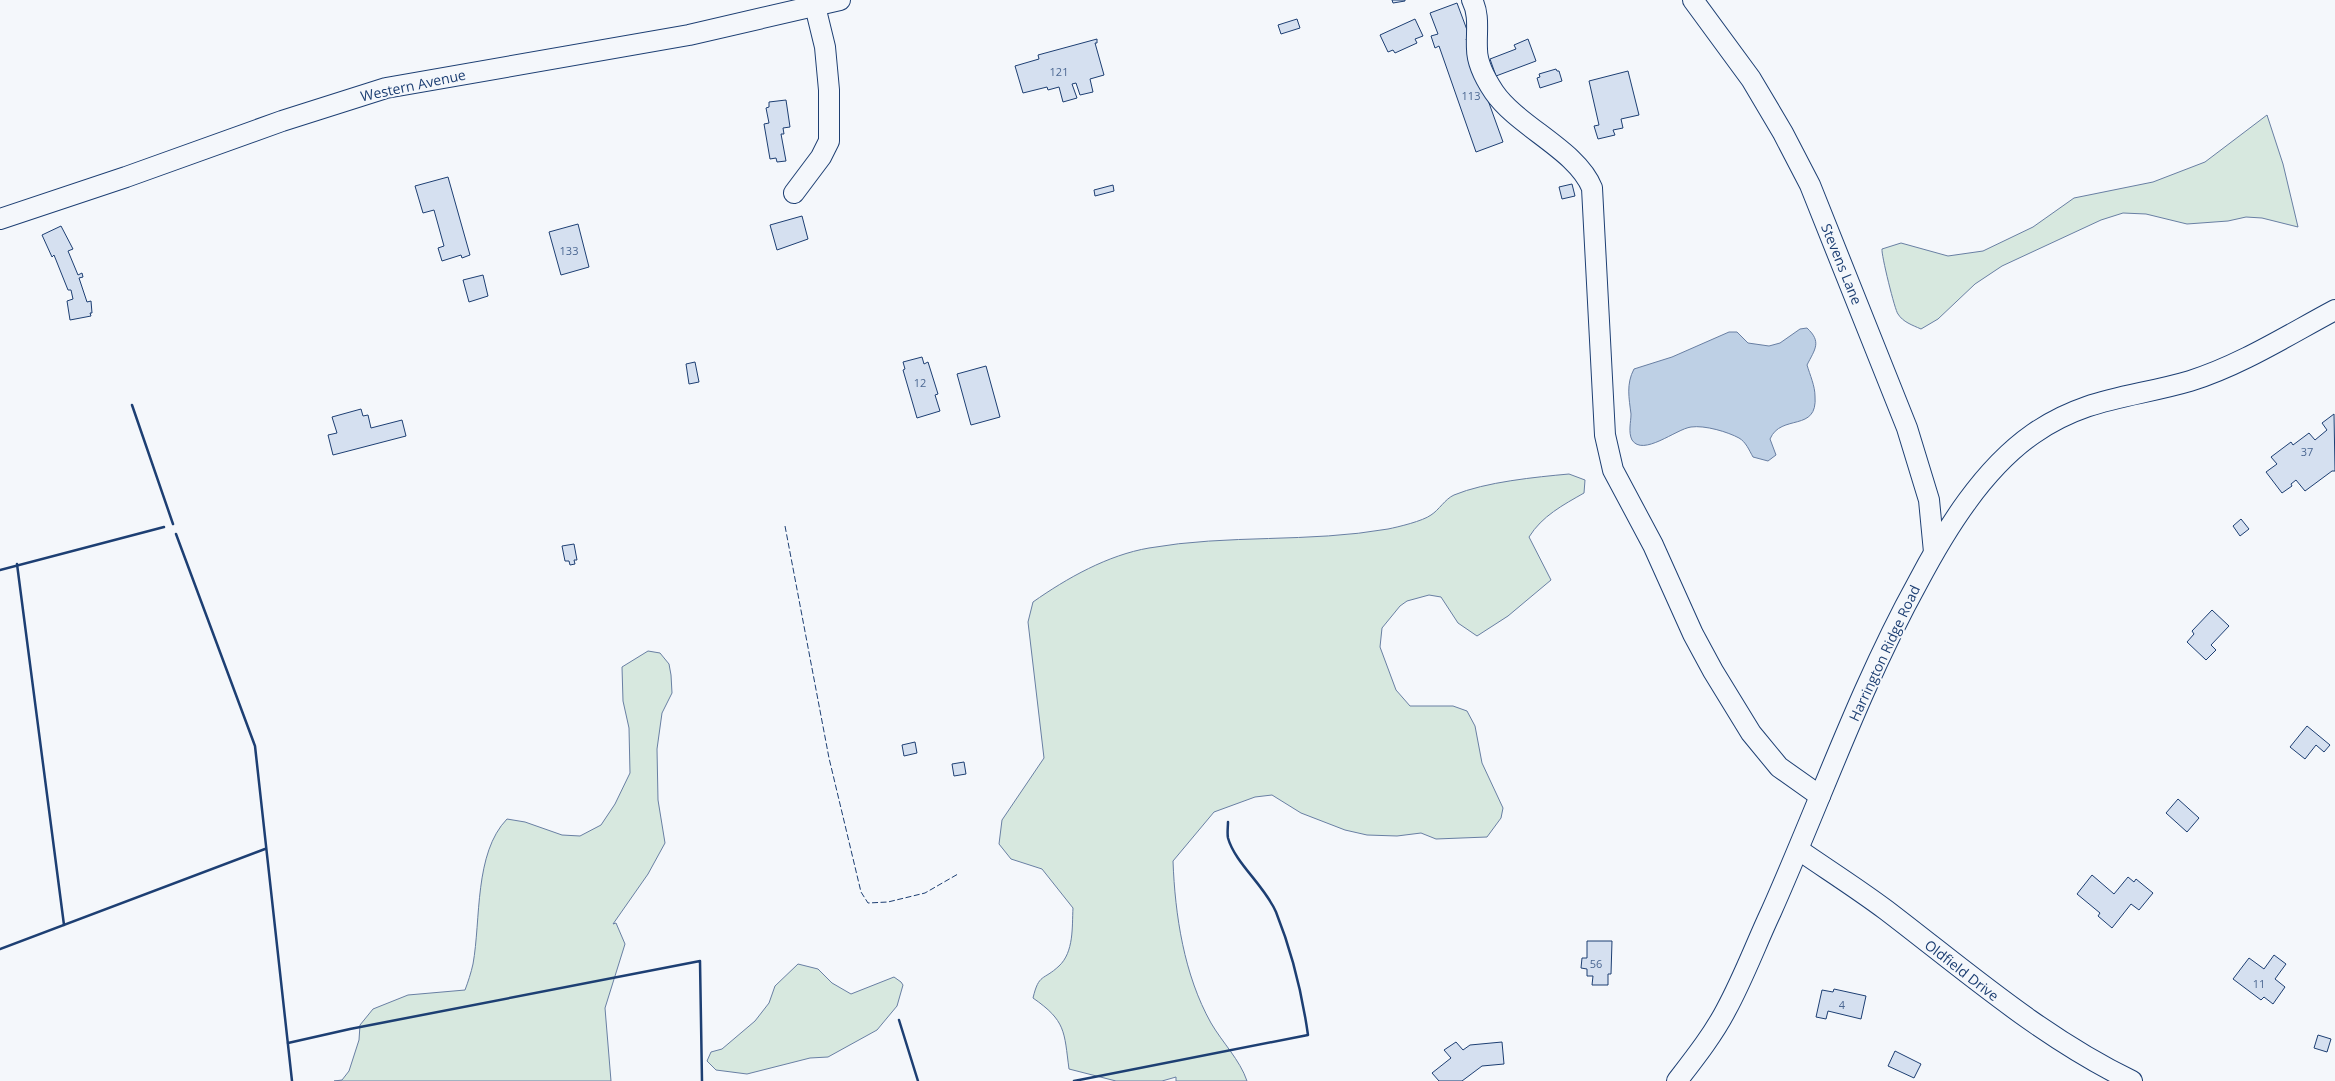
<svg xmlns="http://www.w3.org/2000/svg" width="2335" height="1081" viewBox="0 0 2335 1081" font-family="'Open Sans',sans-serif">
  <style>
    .green { fill: #d7e8df; stroke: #687fa3 }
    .water { fill: #bed0e5; stroke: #687fa3 }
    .building { fill: #d5e0f0; stroke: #1d3f73 }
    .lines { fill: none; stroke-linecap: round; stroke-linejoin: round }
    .minor-casing { stroke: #1d3f73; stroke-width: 22 }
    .minor { stroke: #f4f7fb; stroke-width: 20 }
    .fence { stroke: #1d3f73; stroke-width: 1; stroke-dasharray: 6 2.5; stroke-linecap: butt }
    .wall { stroke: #1d3f73; stroke-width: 2.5 }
    .labels { text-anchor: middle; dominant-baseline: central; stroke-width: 4; stroke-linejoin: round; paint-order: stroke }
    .number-label { font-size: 11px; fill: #4b6792 }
    .street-label { font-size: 14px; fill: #1d3f73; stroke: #f4f7fb }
  </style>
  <rect width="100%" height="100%" fill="#f4f7fb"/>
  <!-- green -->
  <g class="green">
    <path d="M 2267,115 L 2283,164 L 2298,227 L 2262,218 L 2246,217 L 2228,221 L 2187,224 L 2146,214 L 2123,213 L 2101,220 L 2002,266 L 1975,284 L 1938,319 L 1921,329 C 1912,325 1903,322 1898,314 C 1895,311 1881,254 1882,249 L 1901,243 L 1948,256 L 1983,251 L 2033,227 L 2074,198 L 2153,182 L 2205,162 Z"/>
    <path d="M 1569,474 L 1585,480 L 1584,493 C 1563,505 1542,516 1529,537 L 1551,580 L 1508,616 L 1477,636 L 1458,623 L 1441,597 L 1429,595 L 1407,601 L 1400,606 L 1382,628 L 1380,647 L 1396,690 L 1410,706 L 1453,706 L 1467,711 L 1475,726 L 1482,763 L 1503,808 L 1501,818 L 1487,837 L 1436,839 L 1421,833 L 1397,836 L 1367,835 L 1345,830 L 1301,813 L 1272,795 L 1255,797 L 1214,812 L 1173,861 C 1175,915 1184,975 1211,1023 C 1222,1042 1240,1060 1247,1081 L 1176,1081 L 1176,1077 L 1162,1081 L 1116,1081 L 1069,1069 C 1064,1031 1066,1021 1033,998 C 1039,973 1043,981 1059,966 C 1074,952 1072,927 1073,908 L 1042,869 L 1011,859 L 999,844 L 1002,820 L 1044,758 L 1028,622 L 1033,602 C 1067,578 1108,555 1149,548 C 1228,534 1309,543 1388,529 C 1398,527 1423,521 1431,515 C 1439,510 1445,499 1454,495 C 1485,482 1536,477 1569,474 Z"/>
    <path d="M 648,651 L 660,653 L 669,664 L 671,675 L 672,693 L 662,713 L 657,749 L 658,800 L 665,843 L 648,874 L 613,924 L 616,923 L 625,944 L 605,1008 L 611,1081 L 334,1081 L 342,1080 L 349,1071 L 359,1040 L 360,1025 L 373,1009 L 408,995 L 465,990 C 468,982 471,973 473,964 C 481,920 474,853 507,819 L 525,822 L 562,835 L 580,836 L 601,825 L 615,804 L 630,773 L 629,728 L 623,701 L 622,667 Z"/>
    <path d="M 798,964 L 818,969 L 832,983 L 851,994 L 894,977 L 901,982 L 903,985 L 897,1006 L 877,1030 L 828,1057 L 810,1058 L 747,1074 L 716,1070 L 707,1061 L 711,1052 L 722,1049 L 755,1021 L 769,1003 L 775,986 Z"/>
  </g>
  <!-- water -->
  <path class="water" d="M 1807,328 C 1822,342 1815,349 1807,365 C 1810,375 1815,386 1815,396 C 1818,433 1781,413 1770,439 L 1776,455 L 1768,461 L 1753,457 C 1749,450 1746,442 1739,438 C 1728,432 1705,425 1691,427 C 1676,429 1643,457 1632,440 C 1628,432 1631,422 1631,414 C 1629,398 1626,384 1634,369 L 1672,357 L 1729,332 L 1737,332 L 1748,343 L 1769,346 L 1780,343 L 1800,329 Z"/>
  <!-- building -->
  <g class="building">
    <path d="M 1392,0 L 1405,0 L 1405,1 L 1393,3 Z"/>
    <path d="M 1457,3 L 1470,38 L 1466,39 L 1503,142 L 1476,152 L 1439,46 L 1435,48 L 1431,36 L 1438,34 L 1430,13 Z"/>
    <path d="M 1297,19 L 1300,28 L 1281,34 L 1278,25 Z"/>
    <path d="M 1415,19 L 1423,36 L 1415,39 L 1417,43 L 1395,53 L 1393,50 L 1388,52 L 1380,35 Z"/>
    <path d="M 1097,39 L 1097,43 L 1095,43 L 1104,75 L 1090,79 L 1093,92 L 1080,95 L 1076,83 L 1072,84 L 1077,98 L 1063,102 L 1059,87 L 1048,90 L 1047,87 L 1023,93 L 1015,66 L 1039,59 L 1038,55 Z"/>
    <path d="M 1528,39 L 1536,61 L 1496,76 L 1490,59 L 1516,49 L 1514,45 Z"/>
    <path d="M 1556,69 L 1557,71 L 1559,71 L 1562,81 L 1540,88 L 1537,78 L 1540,77 L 1539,74 Z"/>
    <path d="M 1628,71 L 1639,115 L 1621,119 L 1623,128 L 1613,130 L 1615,135 L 1598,139 L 1594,126 L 1599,125 L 1589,81 Z"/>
    <path d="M 786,100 L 790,127 L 783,128 L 784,134 L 781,134 L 786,161 L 777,162 L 776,158 L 770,159 L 764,124 L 769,123 L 766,108 L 769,107 L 769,102 Z"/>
    <path d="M 448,177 L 470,255 L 462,258 L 461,255 L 442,261 L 438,248 L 444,246 L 434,210 L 423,213 L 415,186 Z"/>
    <path d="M 1572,184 L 1575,196 L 1562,199 L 1559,187 Z"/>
    <path d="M 1113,185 L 1114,191 L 1095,196 L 1094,190 Z"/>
    <path d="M 802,216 L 808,239 L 777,250 L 770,225 Z"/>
    <path d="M 578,224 L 589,267 L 561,275 L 549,232 Z"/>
    <path d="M 61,226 L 73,249 L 68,251 L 78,275 L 82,273 L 83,277 L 79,278 L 87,302 L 91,301 L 92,313 L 90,313 L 91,316 L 70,320 L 67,301 L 73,299 L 71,290 L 68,290 L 54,255 L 52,257 L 42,235 Z"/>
    <path d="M 483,275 L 488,296 L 469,302 L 463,280 Z"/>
    <path d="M 922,357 L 924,364 L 928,362 L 938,394 L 935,395 L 940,411 L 917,418 L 903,370 L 905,369 L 903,362 Z"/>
    <path d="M 695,362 L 699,382 L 689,384 L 686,364 Z"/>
    <path d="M 986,366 L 1000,417 L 971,425 L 957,374 Z"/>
    <path d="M 361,409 L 363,416 L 368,415 L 371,428 L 402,420 L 406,436 L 333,455 L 328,435 L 337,433 L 332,417 Z"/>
    <path d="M 2334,414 L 2335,471 L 2332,471 L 2305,491 L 2296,480 L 2291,484 L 2292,486 L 2282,493 L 2266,472 L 2277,464 L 2271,457 L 2291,442 L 2293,445 L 2309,433 L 2315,440 L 2327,430 L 2322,423 Z"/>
    <path d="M 2241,519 L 2249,529 L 2240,536 L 2233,526 Z"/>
    <path d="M 574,544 L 577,560 L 574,560 L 575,564 L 570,565 L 569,561 L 565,561 L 562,546 Z"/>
    <path d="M 2212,610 L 2229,626 L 2211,645 L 2216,650 L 2206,660 L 2187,642 L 2194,634 L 2192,631 Z"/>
    <path d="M 2307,726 L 2330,745 L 2324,752 L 2316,745 L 2305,759 L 2290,747 Z"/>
    <path d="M 915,742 L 917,753 L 904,756 L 902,745 Z"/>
    <path d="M 964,762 L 966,774 L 954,776 L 952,764 Z"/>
    <path d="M 2178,799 L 2199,818 L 2187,832 L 2166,813 Z"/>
    <path d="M 2092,875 L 2114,894 L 2128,877 L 2134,882 L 2136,879 L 2153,893 L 2139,910 L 2131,904 L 2112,928 L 2098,916 L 2100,913 L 2077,894 Z"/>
    <path d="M 1587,941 L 1612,941 L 1611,974 L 1608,974 L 1608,985 L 1592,985 L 1593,976 L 1587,976 L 1587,969 L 1581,968 L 1582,958 L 1587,958 Z"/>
    <path d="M 2274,955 L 2286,964 L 2275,979 L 2285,987 L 2273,1004 L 2264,997 L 2261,1000 L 2233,979 L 2249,958 L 2264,969 Z"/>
    <path d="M 1834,989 L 1866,996 L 1861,1019 L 1828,1011 L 1826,1019 L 1816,1017 L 1822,990 L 1833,992 Z"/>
    <path d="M 2318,1035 L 2331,1039 L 2327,1052 L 2314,1048 Z"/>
    <path d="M 1456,1042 L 1463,1050 L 1470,1045 L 1502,1042 L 1504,1064 L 1482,1066 L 1462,1081 L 1439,1081 L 1432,1073 L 1451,1058 L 1444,1050 Z"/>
    <path d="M 1895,1051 L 1921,1064 L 1914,1078 L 1888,1066 Z"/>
  </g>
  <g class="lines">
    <defs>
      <g id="minor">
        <path d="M 1472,0 C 1480,15 1476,33 1477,49 C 1477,63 1486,80 1494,92 C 1518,127 1577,150 1592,188 L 1605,435 L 1613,470 L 1653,545 L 1693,634 L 1713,671 L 1751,733 L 1779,767 L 1820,796"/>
        <path d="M 1693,0 L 1751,79 L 1783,133 L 1810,185 L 1907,428 L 1929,500 L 1934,552"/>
        <path d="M 794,193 L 821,157 L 829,141 L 829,90 L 825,47 L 815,6"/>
        <path d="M 0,219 L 126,177 L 282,121 L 386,88 L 689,35 L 840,0"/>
        <path d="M 1799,850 C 1828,870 1858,889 1886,910 C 1966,971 2041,1037 2132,1081"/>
        <path d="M 1677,1081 C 1694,1059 1713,1035 1726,1010 C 1743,979 1756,944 1771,912 C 1820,802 1860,687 1918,582 C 1946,529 1983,469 2033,434 C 2086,397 2132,398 2190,381 C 2241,365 2288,335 2335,310"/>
      </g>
    </defs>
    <!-- minor casing -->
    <use href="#minor" class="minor-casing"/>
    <!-- minor -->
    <use href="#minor" class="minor"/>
    <!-- fence -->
    <path class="fence" d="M 785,526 L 829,758 L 861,892 L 868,903 L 888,902 L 925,893 L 958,874"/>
    <!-- wall -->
    <g class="wall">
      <path d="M 132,405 L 173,524"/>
      <path d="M 176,534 L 255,746 L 292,1081"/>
      <path d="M 17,564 L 64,925"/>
      <path d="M 0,570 L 164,527"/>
      <path d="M 0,949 L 265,849"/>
      <path d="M 899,1020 L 918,1081"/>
      <path d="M 288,1043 L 350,1029 L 700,961 L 702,1081"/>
      <path d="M 1074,1081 L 1308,1035 C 1302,993 1292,952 1276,912 C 1265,886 1235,863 1228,838 C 1227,833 1228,827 1228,822"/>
    </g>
  </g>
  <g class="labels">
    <!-- number labels -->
    <g class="number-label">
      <text x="1059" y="71">121</text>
      <text x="1471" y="95">113</text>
      <text x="569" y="250">133</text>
      <text x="920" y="382">12</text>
      <text x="2307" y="451">37</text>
      <text x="1596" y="963">56</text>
      <text x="2259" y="983">11</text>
      <text x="1842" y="1004">4</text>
    </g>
    <!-- street labels -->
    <g class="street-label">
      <text transform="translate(413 85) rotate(-12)">Western Avenue</text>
      <text transform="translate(1842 264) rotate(68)">Stevens Lane</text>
      <text transform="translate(1884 653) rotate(-65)">Harrington Ridge Road</text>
      <text transform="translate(1962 970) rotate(38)">Oldfield Drive</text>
    </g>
  </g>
</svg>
